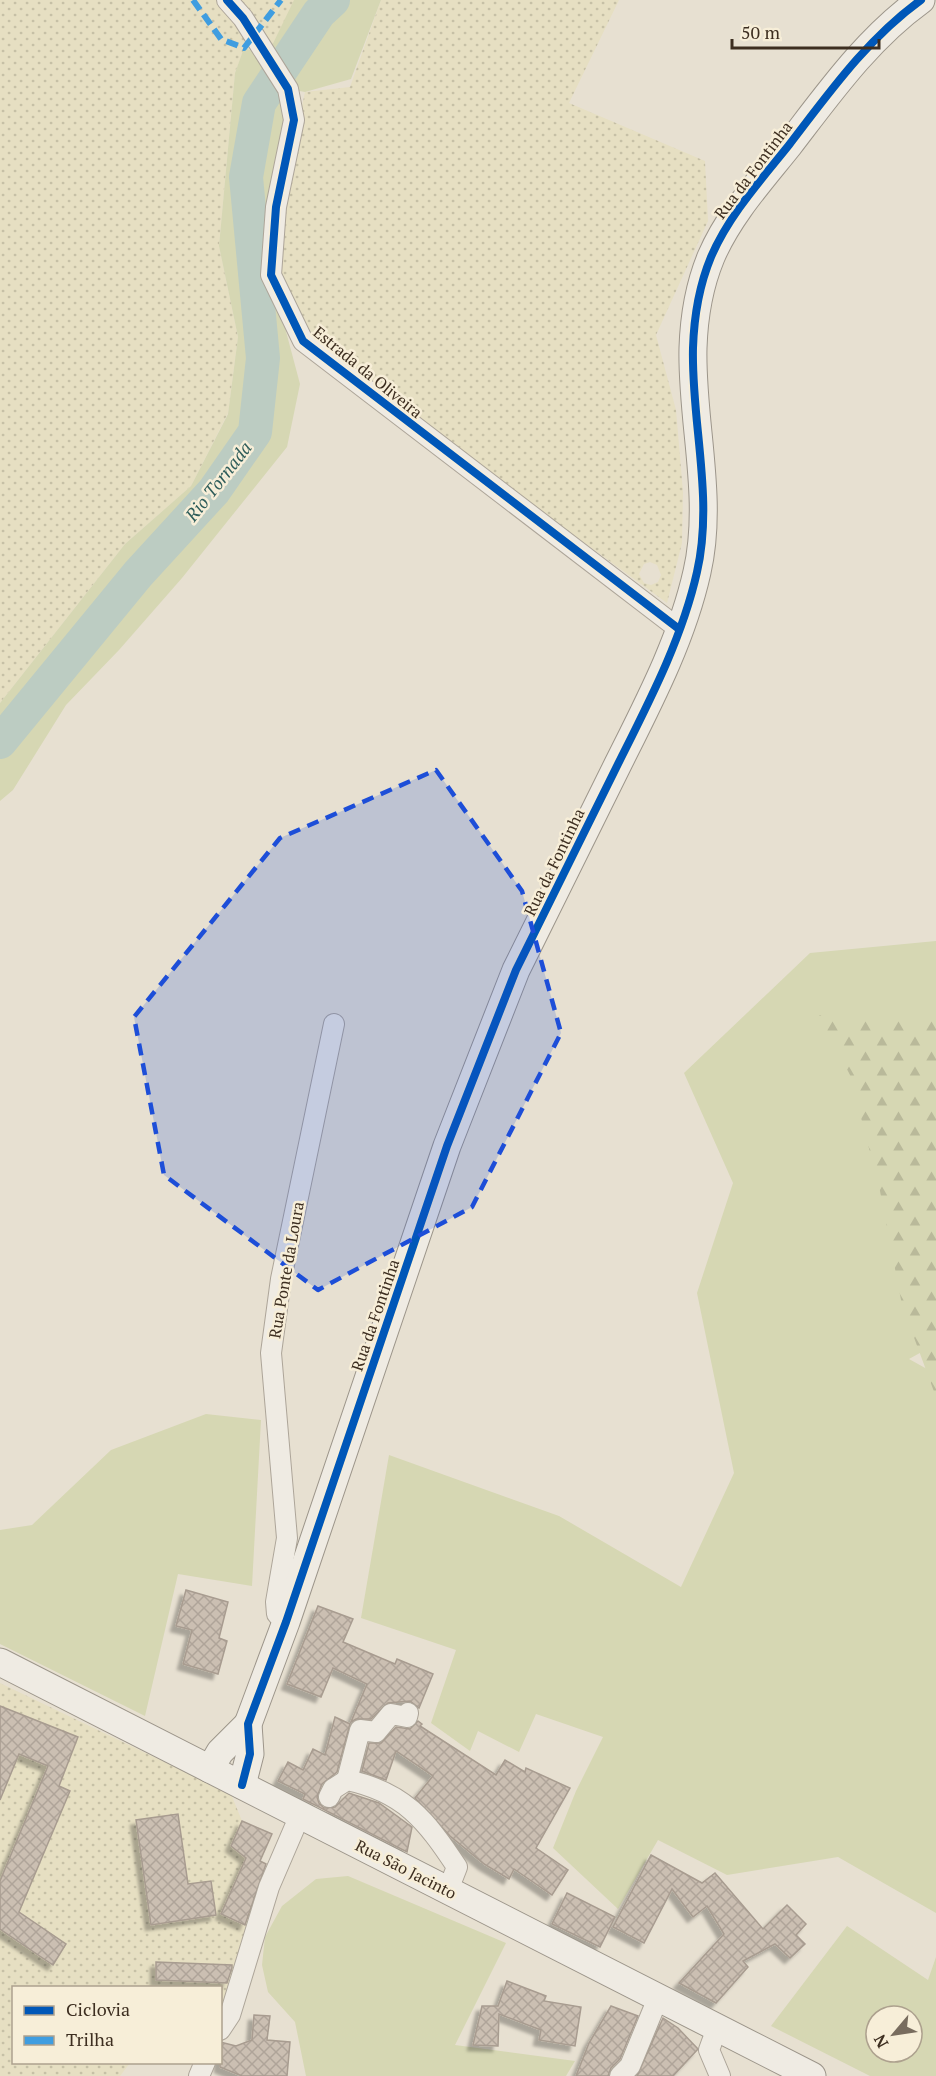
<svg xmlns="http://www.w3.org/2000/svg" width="936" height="2076" viewBox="0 0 936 2076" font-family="'PT Serif',serif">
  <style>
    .farmland { fill: url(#farmland-dots); fill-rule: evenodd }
    .green { fill: #d6d7b3; fill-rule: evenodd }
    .forest { fill: url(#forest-firs) }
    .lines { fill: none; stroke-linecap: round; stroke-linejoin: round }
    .river { stroke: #bcccc2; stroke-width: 34 }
    .building { fill: url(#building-cross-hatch); stroke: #a89c90; stroke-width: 1.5; filter: url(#shadow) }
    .street-casing { stroke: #ada599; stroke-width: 22 }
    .secondary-casing { stroke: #9c958a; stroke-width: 29 }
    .street { stroke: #efebe3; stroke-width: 20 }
    .secondary { stroke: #efebe3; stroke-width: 27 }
    .quiet { stroke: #3f9de0; stroke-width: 6; stroke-dasharray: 12 6; stroke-linecap: butt }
    .cycleway-casing { stroke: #f7eed8; stroke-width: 11 }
    .cycleway { stroke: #0057b8; stroke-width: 8 }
    .marked { fill: #1d4ed8; fill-opacity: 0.2; stroke: #1d4ed8; stroke-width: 4.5; stroke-dasharray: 12 8; stroke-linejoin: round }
    .labels { text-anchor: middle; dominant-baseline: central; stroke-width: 5; stroke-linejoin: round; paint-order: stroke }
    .street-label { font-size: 16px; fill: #3d2e20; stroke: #f7eed8 }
    .water-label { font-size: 18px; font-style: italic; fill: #2f5d5a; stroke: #f7eed8 }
  </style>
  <defs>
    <pattern id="farmland-dots" width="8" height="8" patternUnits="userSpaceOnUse" patternTransform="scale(1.5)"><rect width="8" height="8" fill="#e6dfc2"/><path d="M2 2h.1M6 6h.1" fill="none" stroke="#c6c0a6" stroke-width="1.8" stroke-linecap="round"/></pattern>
    <pattern id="forest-firs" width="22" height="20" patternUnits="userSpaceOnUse" patternTransform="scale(1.5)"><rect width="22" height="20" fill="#d6d7b3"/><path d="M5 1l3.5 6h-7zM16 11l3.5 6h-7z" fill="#b9b99a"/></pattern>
    <pattern id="building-cross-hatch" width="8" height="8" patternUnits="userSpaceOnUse" patternTransform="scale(1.5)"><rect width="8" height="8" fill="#cbbfb2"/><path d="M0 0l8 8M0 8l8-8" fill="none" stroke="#afa499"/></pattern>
    <filter id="shadow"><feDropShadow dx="-5.5" dy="5.5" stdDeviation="1.5" flood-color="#0004"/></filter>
  </defs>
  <rect width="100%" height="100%" fill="#e7e0d1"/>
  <!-- farmland -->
  <g class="farmland">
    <path d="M 0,0 L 333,0 L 278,73 L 244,49 L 235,73 L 219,246 L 238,337 L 228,413 L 191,486 L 125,544 L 0,703 Z"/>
    <path d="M 381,0 L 619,0 L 569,103 L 705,161 L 708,221 L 656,335 L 676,410 L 683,492 L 682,543 L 667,603 L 306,340 L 275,276 L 281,206 L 305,92 L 350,87 ZM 650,562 L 657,565 L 661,575 L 658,582 L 651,585 L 644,583 L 639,574 L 644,564 Z"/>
    <path d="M 0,1683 L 231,1794 L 269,1887 L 221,2018 L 220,1988 L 14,1988 L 14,2062 L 130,2063 L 120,2076 L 0,2076 Z"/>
  </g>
  <!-- green -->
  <g class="green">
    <path d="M 294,0 L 381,0 L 351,79 L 305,92 L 289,89 L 271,275 L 300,384 L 287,447 L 182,578 L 119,650 L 66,705 L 13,790 L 0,801 L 0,703 L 125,544 L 191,486 L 228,414 L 238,337 L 219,246 L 235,73 L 244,48 L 267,56 Z"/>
    <path d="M 936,941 L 936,1344 L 909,1359 L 936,1374 L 936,1913 L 838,1857 L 727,1875 L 658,1840 L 618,1909 L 553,1848 L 576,1791 L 603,1737 L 536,1714 L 519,1752 L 478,1731 L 470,1751 L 431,1723 L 456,1650 L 361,1618 L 389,1455 L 559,1516 L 681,1587 L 734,1473 L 697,1293 L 733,1183 L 684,1073 L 810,953 Z"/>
    <path d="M 206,1414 L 261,1420 L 252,1586 L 178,1574 L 145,1716 L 0,1644 L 0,1530 L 32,1525 L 111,1450 Z"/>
    <path d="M 348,1876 L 506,1943 L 455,2045 L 575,2061 L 566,2076 L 306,2076 L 295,2022 L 268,1992 L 262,1965 L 265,1937 L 282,1906 L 316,1879 Z"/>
    <path d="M 847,1926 L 928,1980 L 936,1957 L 936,2076 L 870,2076 L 771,2026 ZM 876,2016 L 912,2016 L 912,2052 L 876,2052 Z"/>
  </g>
  <!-- forest -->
  <path class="forest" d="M 819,1015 L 936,1021 L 936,1397 L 902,1305 L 880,1191 L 850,1075 Z"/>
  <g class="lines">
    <!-- river -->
    <path class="river" d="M 0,742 L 138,574 L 214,491 L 255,432 L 263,358 L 246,177 L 259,103 L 319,13 L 333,0"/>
  </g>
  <!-- building -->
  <g class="building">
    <path d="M 186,1590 L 228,1602 L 219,1638 L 227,1641 L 218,1674 L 183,1664 L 192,1630 L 176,1626 Z"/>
    <path d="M 318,1606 L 353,1619 L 343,1642 L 395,1664 L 397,1659 L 433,1674 L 419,1708 L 410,1701 L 388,1703 L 371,1719 L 356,1719 L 351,1722 L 367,1684 L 333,1668 L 321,1697 L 287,1684 Z"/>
    <path d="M 0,1706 L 78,1737 L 59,1786 L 70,1791 L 19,1912 L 66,1944 L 53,1965 L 0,1929 L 0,1881 L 48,1766 L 19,1754 L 0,1800 Z"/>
    <path d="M 335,1717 L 350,1724 L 337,1772 L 322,1784 L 317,1797 L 319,1803 L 324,1808 L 335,1807 L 349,1793 L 379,1803 L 412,1827 L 407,1852 L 303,1799 L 305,1794 L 278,1781 L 288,1762 L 303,1770 L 313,1749 L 325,1755 Z"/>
    <path d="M 418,1721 L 422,1724 L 420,1726 L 496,1775 L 505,1760 L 525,1772 L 526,1768 L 570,1788 L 536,1848 L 568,1870 L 552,1895 L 514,1869 L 509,1879 L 484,1864 L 450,1836 L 415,1798 L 433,1776 L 396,1751 L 386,1780 L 362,1771 L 369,1743 L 381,1743 L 396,1727 L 410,1729 Z"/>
    <path d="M 178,1814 L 188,1884 L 211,1881 L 216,1915 L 151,1925 L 136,1820 Z"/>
    <path d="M 242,1821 L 272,1834 L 260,1861 L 266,1864 L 245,1925 L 221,1914 L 246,1858 L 231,1846 Z"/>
    <path d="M 651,1855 L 702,1883 L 715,1873 L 763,1929 L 787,1905 L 806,1924 L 796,1935 L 805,1944 L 790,1958 L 775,1944 L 743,1961 L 748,1967 L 716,2003 L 679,1983 L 724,1934 L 707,1906 L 693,1917 L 672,1889 L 644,1943 L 613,1927 Z"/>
    <path d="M 567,1893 L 615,1917 L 600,1947 L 552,1924 Z"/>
    <path d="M 156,1962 L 232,1965 L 232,1968 L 227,1983 L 156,1980 Z"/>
    <path d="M 507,1981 L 546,1996 L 544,2001 L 581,2007 L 575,2046 L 539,2040 L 541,2030 L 499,2014 L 498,2046 L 473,2045 L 482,2006 L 498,2006 Z"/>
    <path d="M 611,2006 L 638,2016 L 620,2059 L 611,2068 L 608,2076 L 576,2076 L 589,2043 Z"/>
    <path d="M 254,2015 L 270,2016 L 267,2040 L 290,2042 L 287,2076 L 242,2076 L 220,2067 L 220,2042 L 236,2046 L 252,2040 Z"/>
    <path d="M 663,2018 L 678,2028 L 698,2049 L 673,2076 L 637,2076 Z"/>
  </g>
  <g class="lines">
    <defs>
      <g id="street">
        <path d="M 227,0 L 243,18 L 288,89 L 294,120 L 276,207 L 271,275 L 303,341 L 679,629"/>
        <path d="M 286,1622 L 277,1614 L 276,1602 L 287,1538 L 271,1353 L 281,1279 L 334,1024"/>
        <path d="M 347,1780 L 360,1730 L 376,1732 L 391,1714 L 407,1717 L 408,1713"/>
        <path d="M 329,1797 L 333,1789 L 347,1780 C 404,1792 426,1820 457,1867 L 448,1890"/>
        <path d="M 717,2028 L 709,2050 L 720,2076"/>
        <path d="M 220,2030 L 230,2015 L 269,1887 L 300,1815"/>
        <path d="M 199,2076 L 205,2062"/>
        <path d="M 620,2076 L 630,2066 L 658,1998"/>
      </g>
      <g id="secondary">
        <path d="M 0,1662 L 812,2076"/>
        <path d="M 210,1769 L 220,1752 L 248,1724"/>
        <path d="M 242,1785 L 250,1754 L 248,1724 L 286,1622 L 447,1146 L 516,970 C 550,901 584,832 618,764 C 649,702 682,639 697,572 C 714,498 691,421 693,348 C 694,316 699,286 711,257 C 729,215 761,180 789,145 C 829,93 867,39 921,0"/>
      </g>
    </defs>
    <!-- street casing -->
    <use href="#street" class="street-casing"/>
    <!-- secondary casing -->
    <use href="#secondary" class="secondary-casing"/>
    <!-- street -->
    <use href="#street" class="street"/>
    <!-- secondary -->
    <use href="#secondary" class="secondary"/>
    <!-- quiet -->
    <path class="quiet" d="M 193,0 L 221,39 L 244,48 L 281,0"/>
    <defs>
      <g id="cycleway">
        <path d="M 227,0 L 243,18 L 288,89 L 294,120 L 276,207 L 271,275 L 303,341 L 679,629"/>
        <path d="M 242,1785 L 250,1754 L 248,1724 L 286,1622 L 447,1146 L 516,970 C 550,901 584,832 618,764 C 649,702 682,639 697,572 C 714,498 691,421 693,348 C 694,316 699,286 711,257 C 729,215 761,180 789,145 C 829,93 867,39 921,0"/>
      </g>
    </defs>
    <!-- cycleway casing -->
    <use href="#cycleway" class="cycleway-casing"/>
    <!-- cycleway -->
    <use href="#cycleway" class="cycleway"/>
  </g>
  <!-- marked area -->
  <path class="marked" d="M 436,770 L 522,891 L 561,1033 L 472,1207 L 318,1290 L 164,1175 L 134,1017 L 280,838 Z"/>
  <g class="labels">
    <!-- street labels -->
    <g class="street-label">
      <text transform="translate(753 170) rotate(-53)">Rua da Fontinha</text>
      <text transform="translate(368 372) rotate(39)">Estrada da Oliveira</text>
      <text transform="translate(554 862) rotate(-64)">Rua da Fontinha</text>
      <text transform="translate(286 1270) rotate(-80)">Rua Ponte da Loura</text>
      <text transform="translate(375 1315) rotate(-71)">Rua da Fontinha</text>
      <text transform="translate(406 1869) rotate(27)">Rua São Jacinto</text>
    </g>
    <!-- water labels -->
    <g class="water-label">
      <text transform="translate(218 481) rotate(-52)">Rio Tornada</text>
    </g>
  </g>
  <!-- legend -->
  <rect x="12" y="1986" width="210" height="78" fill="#f7eed8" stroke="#ada18e" stroke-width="1.5"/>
  <rect x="24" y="2006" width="30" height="9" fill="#0057b8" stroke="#ada18e" stroke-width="1.5"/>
  <text x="66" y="2016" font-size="18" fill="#3d2e20">Ciclovia</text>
  <rect x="24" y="2036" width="30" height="9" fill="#3f9de0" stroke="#ada18e" stroke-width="1.5"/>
  <text x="66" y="2046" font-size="18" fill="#3d2e20">Trilha</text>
  <!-- north arrow -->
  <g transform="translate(894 2034) rotate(241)"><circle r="28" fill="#f7eed8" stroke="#ada18e" stroke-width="1.5"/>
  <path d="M0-4.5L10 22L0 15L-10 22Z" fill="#786c5e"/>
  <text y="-9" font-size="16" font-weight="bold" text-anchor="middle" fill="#3d2e20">N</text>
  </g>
  <!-- scale -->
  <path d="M732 39v9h147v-9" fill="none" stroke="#3d2e20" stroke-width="3"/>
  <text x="741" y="39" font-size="18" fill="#3d2e20" stroke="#f7eed8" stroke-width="4.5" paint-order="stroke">50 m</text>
</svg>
